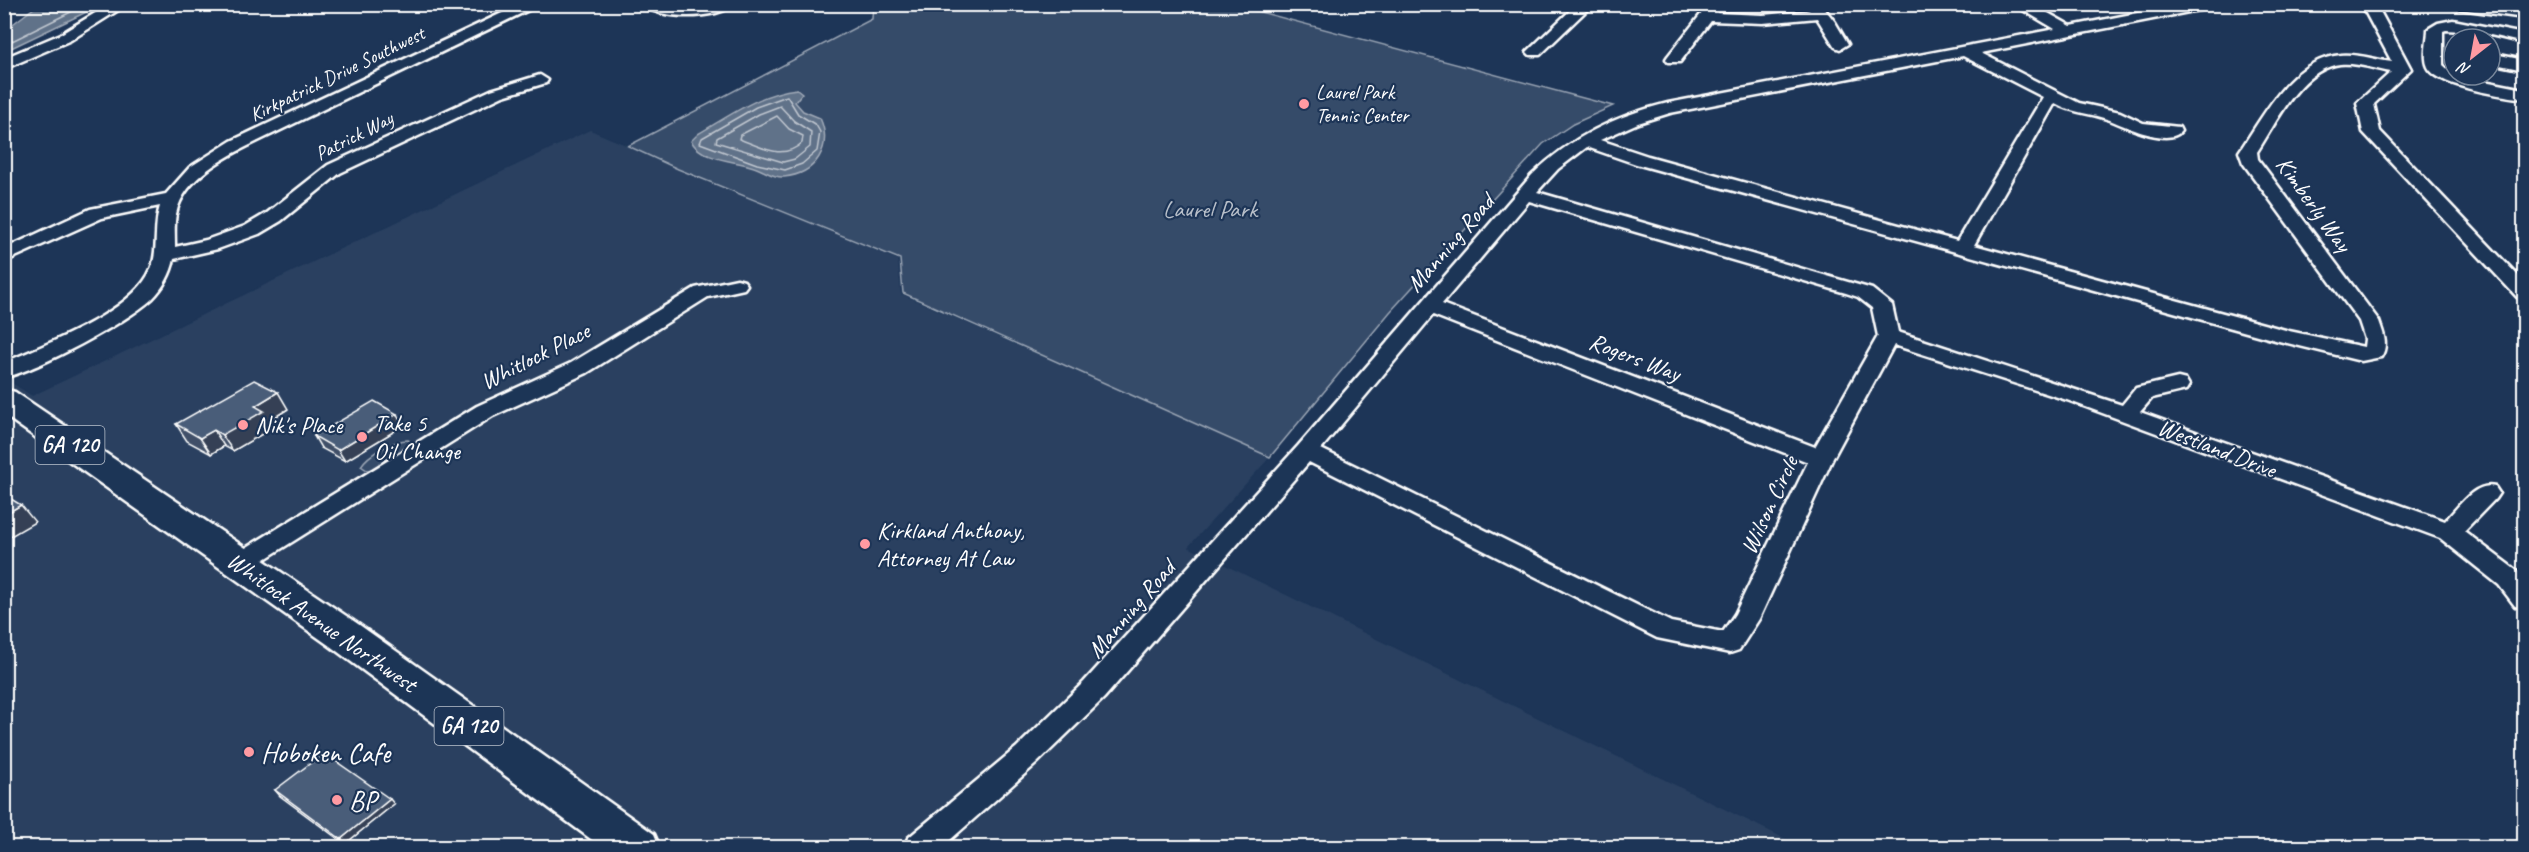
<svg xmlns="http://www.w3.org/2000/svg" width="2529" height="852" viewBox="0 0 2529 852" font-family="Caveat,sans-serif">
  <style>
    .built { fill: #2a4161 }
    .green { fill: #364b69; stroke: #9aa5b4; stroke-width: 1.5 }
    .water { fill: #617289; stroke: #a0aab8; stroke-width: 1.5 }
    .lines { fill: none; stroke-linecap: round; stroke-linejoin: round }
    .shore { stroke: #c0c7d0; stroke-width: 1.5 }
    .minor-casing { stroke: #fff; stroke-width: 5 }
    .trunk-casing { stroke: #fff; stroke-width: 5 }
    .minor { fill: #1d3557; fill-rule: evenodd }
    .trunk { fill: #1d3557; fill-rule: evenodd }
    .wall { fill: #405068; stroke: #fff; stroke-width: 1.5 }
    .shaded-wall { fill: #344155; stroke: #fff; stroke-width: 1.5 }
    .building { fill: #4a5d79; stroke: #fff; stroke-width: 1.5 }
    .poi-dot { fill: #ff9aa2; stroke: #1d3557; stroke-width: 2 }
    .labels { text-anchor: middle; dominant-baseline: central; stroke-width: 4.5; stroke-linejoin: round; paint-order: stroke }
    .far-street-label { font-size: 20px; fill: #fff; stroke: #1d3557 }
    .far-poi-label { font-size: 20px; fill: #fff; stroke: #1d3557; text-anchor: start }
    .shield { fill: #1d3557; stroke: #bbc2cd; stroke-width: 1.5 }
    .shield-label { font-size: 22px; font-weight: bold; fill: #fff }
    .street-label { font-size: 24px; fill: #fff; stroke: #1d3557 }
    .park-label { font-size: 24px; fill: #b9c0ca; stroke: #1d3557 }
    .poi-label { font-size: 24px; fill: #fff; stroke: #1d3557; text-anchor: start }
    .near-poi-label { font-size: 28px; fill: #fff; stroke: #1d3557; text-anchor: start }
  </style>
  <rect width="100%" height="100%" fill="#1d3557"/>
  <filter id="ink" filterUnits="userSpaceOnUse"><feTurbulence type="fractalNoise" baseFrequency=".0167" numOctaves="2"/><feDisplacementMap in="SourceGraphic" scale="12" xChannelSelector="R" yChannelSelector="G"/><feConvolveMatrix kernelMatrix="1 2 1 2 8 2 1 2 1" color-interpolation-filters="sRGB"/></filter>
  <g filter="url(#ink)">
    <!-- built -->
    <path class="built" d="M 590,130 L 898,260 L 901,294 L 1270,457 L 1188,547 L 1802,847 L 5,847 L 4,378 L 32,396 Z"/>
    <!-- green -->
    <g class="green">
      <path d="M 873,4 L 1234,5 L 1613,106 L 1573,124 L 1543,144 L 1390,312 L 1270,457 L 903,293 L 900,259 L 678,169 L 628,146 L 872,19 Z"/>
      <path d="M 408,440 L 413,443 C 407,455 380,469 367,470 L 361,466 C 368,454 394,440 408,440 Z"/>
    </g>
    <!-- water -->
    <g class="water">
      <path d="M 39,4 L 101,4 L 101,5 L 5,51 L 5,30 Z"/>
      <path d="M 797,89 L 802,93 L 795,102 L 803,111 L 820,118 C 833,147 816,174 784,177 C 773,178 764,170 754,167 C 734,160 703,161 691,141 L 698,134 C 729,116 760,93 797,89 Z"/>
    </g>
    <g class="lines">
      <!-- shore -->
      <g class="shore">
        <path d="M 4,45 L 87,4"/>
        <path d="M 787,96 L 798,114 L 816,125 L 820,132 L 817,151 L 802,164 L 785,170 L 757,164 L 700,143 L 702,138 L 756,107 Z"/>
        <path d="M 780,106 L 794,121 L 811,132 L 810,147 L 795,159 L 783,162 L 716,142 L 717,138 L 759,114 Z"/>
        <path d="M 777,116 L 789,129 L 803,136 L 802,143 C 782,161 762,147 739,139 L 740,135 Z"/>
      </g>
      <defs>
        <g id="minor">
          <path d="M 110,4 L 128,4 L 71,40 L 4,69 L 4,58 L 61,34 Z"/>
          <path d="M 521,4 L 541,4 L 258,141 C 227,156 184,177 176,214 C 174,224 175,236 175,247 L 206,240 L 245,226 L 267,213 L 328,165 L 491,90 L 540,75 L 548,80 L 546,83 L 503,96 L 340,173 L 281,221 L 259,234 L 218,249 L 174,259 C 171,274 163,288 152,299 C 124,324 41,368 4,378 L 4,363 C 45,344 133,313 151,269 C 159,250 153,227 160,206 L 102,218 L 4,262 L 4,249 L 90,209 L 166,194 L 190,167 L 231,141 Z"/>
          <path d="M 641,4 L 688,7 L 735,4 C 718,20 658,20 641,4 Z"/>
          <path d="M 1366,4 L 1381,4 L 1372,10 L 1367,9 Z"/>
          <path d="M 1577,4 L 1593,4 L 1540,55 L 1530,55 L 1527,52 L 1530,49 Z"/>
          <path d="M 1709,4 L 1721,4 L 1717,13 L 1763,15 L 1805,11 L 1810,10 L 1806,4 L 1821,4 L 1835,22 L 1848,44 L 1840,49 L 1835,47 L 1817,18 L 1763,23 L 1711,21 L 1680,62 L 1668,62 L 1666,59 L 1668,56 Z"/>
          <path d="M 2013,4 L 2032,4 L 2071,26 L 2183,4 L 2216,4 L 2209,8 L 1981,53 L 2079,103 L 2120,112 L 2143,123 L 2179,127 L 2181,131 C 2169,147 2124,126 2110,120 C 2091,113 2072,113 2055,103 L 1974,245 L 2289,331 L 2364,347 L 2365,339 L 2359,321 L 2243,163 L 2239,152 C 2265,114 2290,60 2341,55 C 2356,53 2376,60 2392,62 L 2361,4 L 2376,4 L 2411,69 L 2374,104 L 2380,131 L 2524,282 L 2524,299 L 2517,297 L 2363,132 L 2357,103 L 2391,72 C 2375,69 2356,62 2340,64 C 2300,69 2277,122 2257,152 L 2258,159 L 2379,321 C 2383,333 2389,345 2381,357 L 2361,361 L 2279,341 L 1636,164 L 1587,147 L 1558,169 L 1537,192 L 1872,289 L 1892,305 L 1898,332 L 2122,405 L 2136,388 L 2178,378 L 2186,380 L 2189,385 L 2186,390 L 2152,398 L 2140,412 L 2445,521 C 2458,508 2475,481 2495,487 L 2499,493 L 2495,499 L 2464,531 L 2517,571 L 2524,581 L 2524,608 L 2515,606 L 2499,585 L 2440,538 L 2067,400 L 1894,345 L 1833,458 L 1759,619 L 1739,650 L 1730,653 L 1657,638 L 1309,462 L 1104,698 L 1036,764 L 941,848 L 904,848 L 908,838 L 1016,748 L 1084,682 L 1298,446 L 1532,175 C 1571,137 1615,116 1668,103 L 2055,29 ZM 1963,56 L 2043,97 L 1957,241 L 1648,156 L 1600,140 L 1638,123 L 1670,113 ZM 1529,201 L 1846,293 L 1858,297 L 1872,308 L 1878,336 L 1815,447 L 1442,304 ZM 1433,315 L 1808,462 L 1735,614 L 1723,632 L 1671,622 L 1321,449 Z"/>
          <path d="M 2446,4 L 2488,4 L 2524,10 L 2524,18 L 2453,8 Z"/>
          <path d="M 2453,20 L 2524,34 L 2524,43 L 2478,32 L 2446,30 L 2443,31 L 2443,65 L 2454,75 L 2524,89 L 2524,99 C 2504,96 2437,87 2428,67 C 2423,56 2428,40 2428,29 L 2438,23 Z"/>
          <path d="M 2490,53 L 2524,60 L 2524,70 L 2490,63 Z"/>
          <path d="M 737,279 L 744,281 L 747,285 L 744,289 L 708,297 L 587,373 L 493,416 L 249,569 L 240,572 L 231,569 L 227,563 L 231,557 L 477,406 L 571,363 L 695,288 Z"/>
        </g>
        <path id="trunk" d="M 4,389 L 15,392 L 358,624 L 654,834 L 660,848 L 603,848 L 330,646 L 4,415 Z"/>
      </defs>
      <!-- minor casing -->
      <use href="#minor" class="minor-casing"/>
      <!-- trunk casing -->
      <use href="#trunk" class="trunk-casing"/>
      <!-- minor -->
      <use href="#minor" class="minor"/>
      <!-- trunk -->
      <use href="#trunk" class="trunk"/>
    </g>
    <!-- wall -->
    <g class="wall">
      <path d="M 288,409 L 270,420 L 274,427 L 233,451 L 224,446 L 211,454 L 187,441 L 176,424 Z"/>
      <path d="M 403,426 L 345,461 L 321,448 L 314,436 Z"/>
      <path d="M 275,790 L 394,804 L 345,844 L 280,796 Z"/>
    </g>
    <!-- shaded-wall -->
    <g class="shaded-wall">
      <path d="M 278,392 L 288,409 L 270,420 L 274,427 L 233,451 L 222,435 L 255,406 Z"/>
      <path d="M 397,414 L 403,426 L 345,461 L 338,450 Z"/>
      <path d="M 214,430 L 224,446 L 211,454 L 200,438 Z"/>
      <path d="M 21,505 L 35,522 L 4,540 L 4,515 Z"/>
      <path d="M 390,799 L 394,804 L 345,844 L 341,839 Z"/>
    </g>
    <!-- building -->
    <g class="building">
      <path d="M 254,380 L 278,392 L 255,406 L 264,411 L 222,435 L 214,430 L 200,438 L 176,424 Z"/>
      <path d="M 374,401 L 397,414 L 338,450 L 314,436 Z"/>
      <path d="M 6,496 L 21,505 L 4,515 L 4,497 Z"/>
      <path d="M 324,753 L 390,799 L 341,839 L 275,790 Z"/>
    </g>
  </g>
  <!-- markers -->
  <g class="poi-dot">
    <circle cx="1304" cy="104" r="6"/>
    <circle cx="243" cy="425" r="6"/>
    <circle cx="362" cy="437" r="6"/>
    <circle cx="865" cy="544" r="6"/>
    <circle cx="249" cy="752" r="6"/>
    <circle cx="337" cy="800" r="6"/>
  </g>
  <g class="labels">
    <!-- far-street labels -->
    <g class="far-street-label">
      <text transform="translate(337 74) rotate(-26)">Kirkpatrick Drive Southwest</text>
      <text transform="translate(354 136) rotate(-27)">Patrick Way</text>
    </g>
    <!-- far-poi labels -->
    <g class="far-poi-label">
      <text x="1316" y="92">Laurel Park<tspan x="1316" dy="23">Tennis Center</tspan></text>
    </g>
    <!-- shield labels -->
    <g class="shield">
      <rect x="35.5" y="426" width="69" height="38" rx="4.5"/>
      <rect x="434.5" y="707" width="69" height="38" rx="4.5"/>
    </g>
    <g class="shield-label">
      <text x="70" y="445">GA 120</text>
      <text x="469" y="726">GA 120</text>
    </g>
    <!-- street labels -->
    <g class="street-label">
      <text transform="translate(2314 204) rotate(54)">Kimberly Way</text>
      <text transform="translate(1450 243) rotate(-49)">Manning Road</text>
      <text transform="translate(535 356) rotate(-27)">Whitlock Place</text>
      <text transform="translate(1635 357) rotate(21)">Rogers Way</text>
      <text transform="translate(2217 448) rotate(21)">Westland Drive</text>
      <text transform="translate(1769 505) rotate(-65)">Wilson Circle</text>
      <text transform="translate(1131 609) rotate(-49)">Manning Road</text>
      <text transform="translate(322 622) rotate(35)">Whitlock Avenue Northwest</text>
    </g>
    <!-- park labels -->
    <g class="park-label">
      <text x="1210" y="209">Laurel Park</text>
    </g>
    <!-- poi labels -->
    <g class="poi-label">
      <text x="374" y="423">Take 5<tspan x="374" dy="28">Oil Change</tspan></text>
      <text x="255" y="425">Nik's Place</text>
      <text x="877" y="530">Kirkland Anthony,<tspan x="877" dy="28">Attorney At Law</tspan></text>
    </g>
    <!-- near-poi labels -->
    <g class="near-poi-label">
      <text x="261" y="752">Hoboken Cafe</text>
      <text x="349" y="800">BP</text>
    </g>
  </g>
  <!-- margin -->
  <rect width="2529" height="852" fill="none" stroke="#1d3557" stroke-width="24"/>
  <rect x="12" y="12" width="2505" height="828" fill="none" stroke="#fff" stroke-width="2" filter="url(#ink)"/>
  <!-- north arrow -->
  <g transform="translate(2472 57) rotate(211)"><circle r="28" fill="#1d3557" stroke="#77869a" stroke-width="1.5"/>
  <path d="M0-4.5L10 22L0 15L-10 22Z" fill="#ff9aa2"/>
  <text y="-9" font-size="16" font-weight="bold" text-anchor="middle" fill="#ffffff">N</text>
  </g>
</svg>
